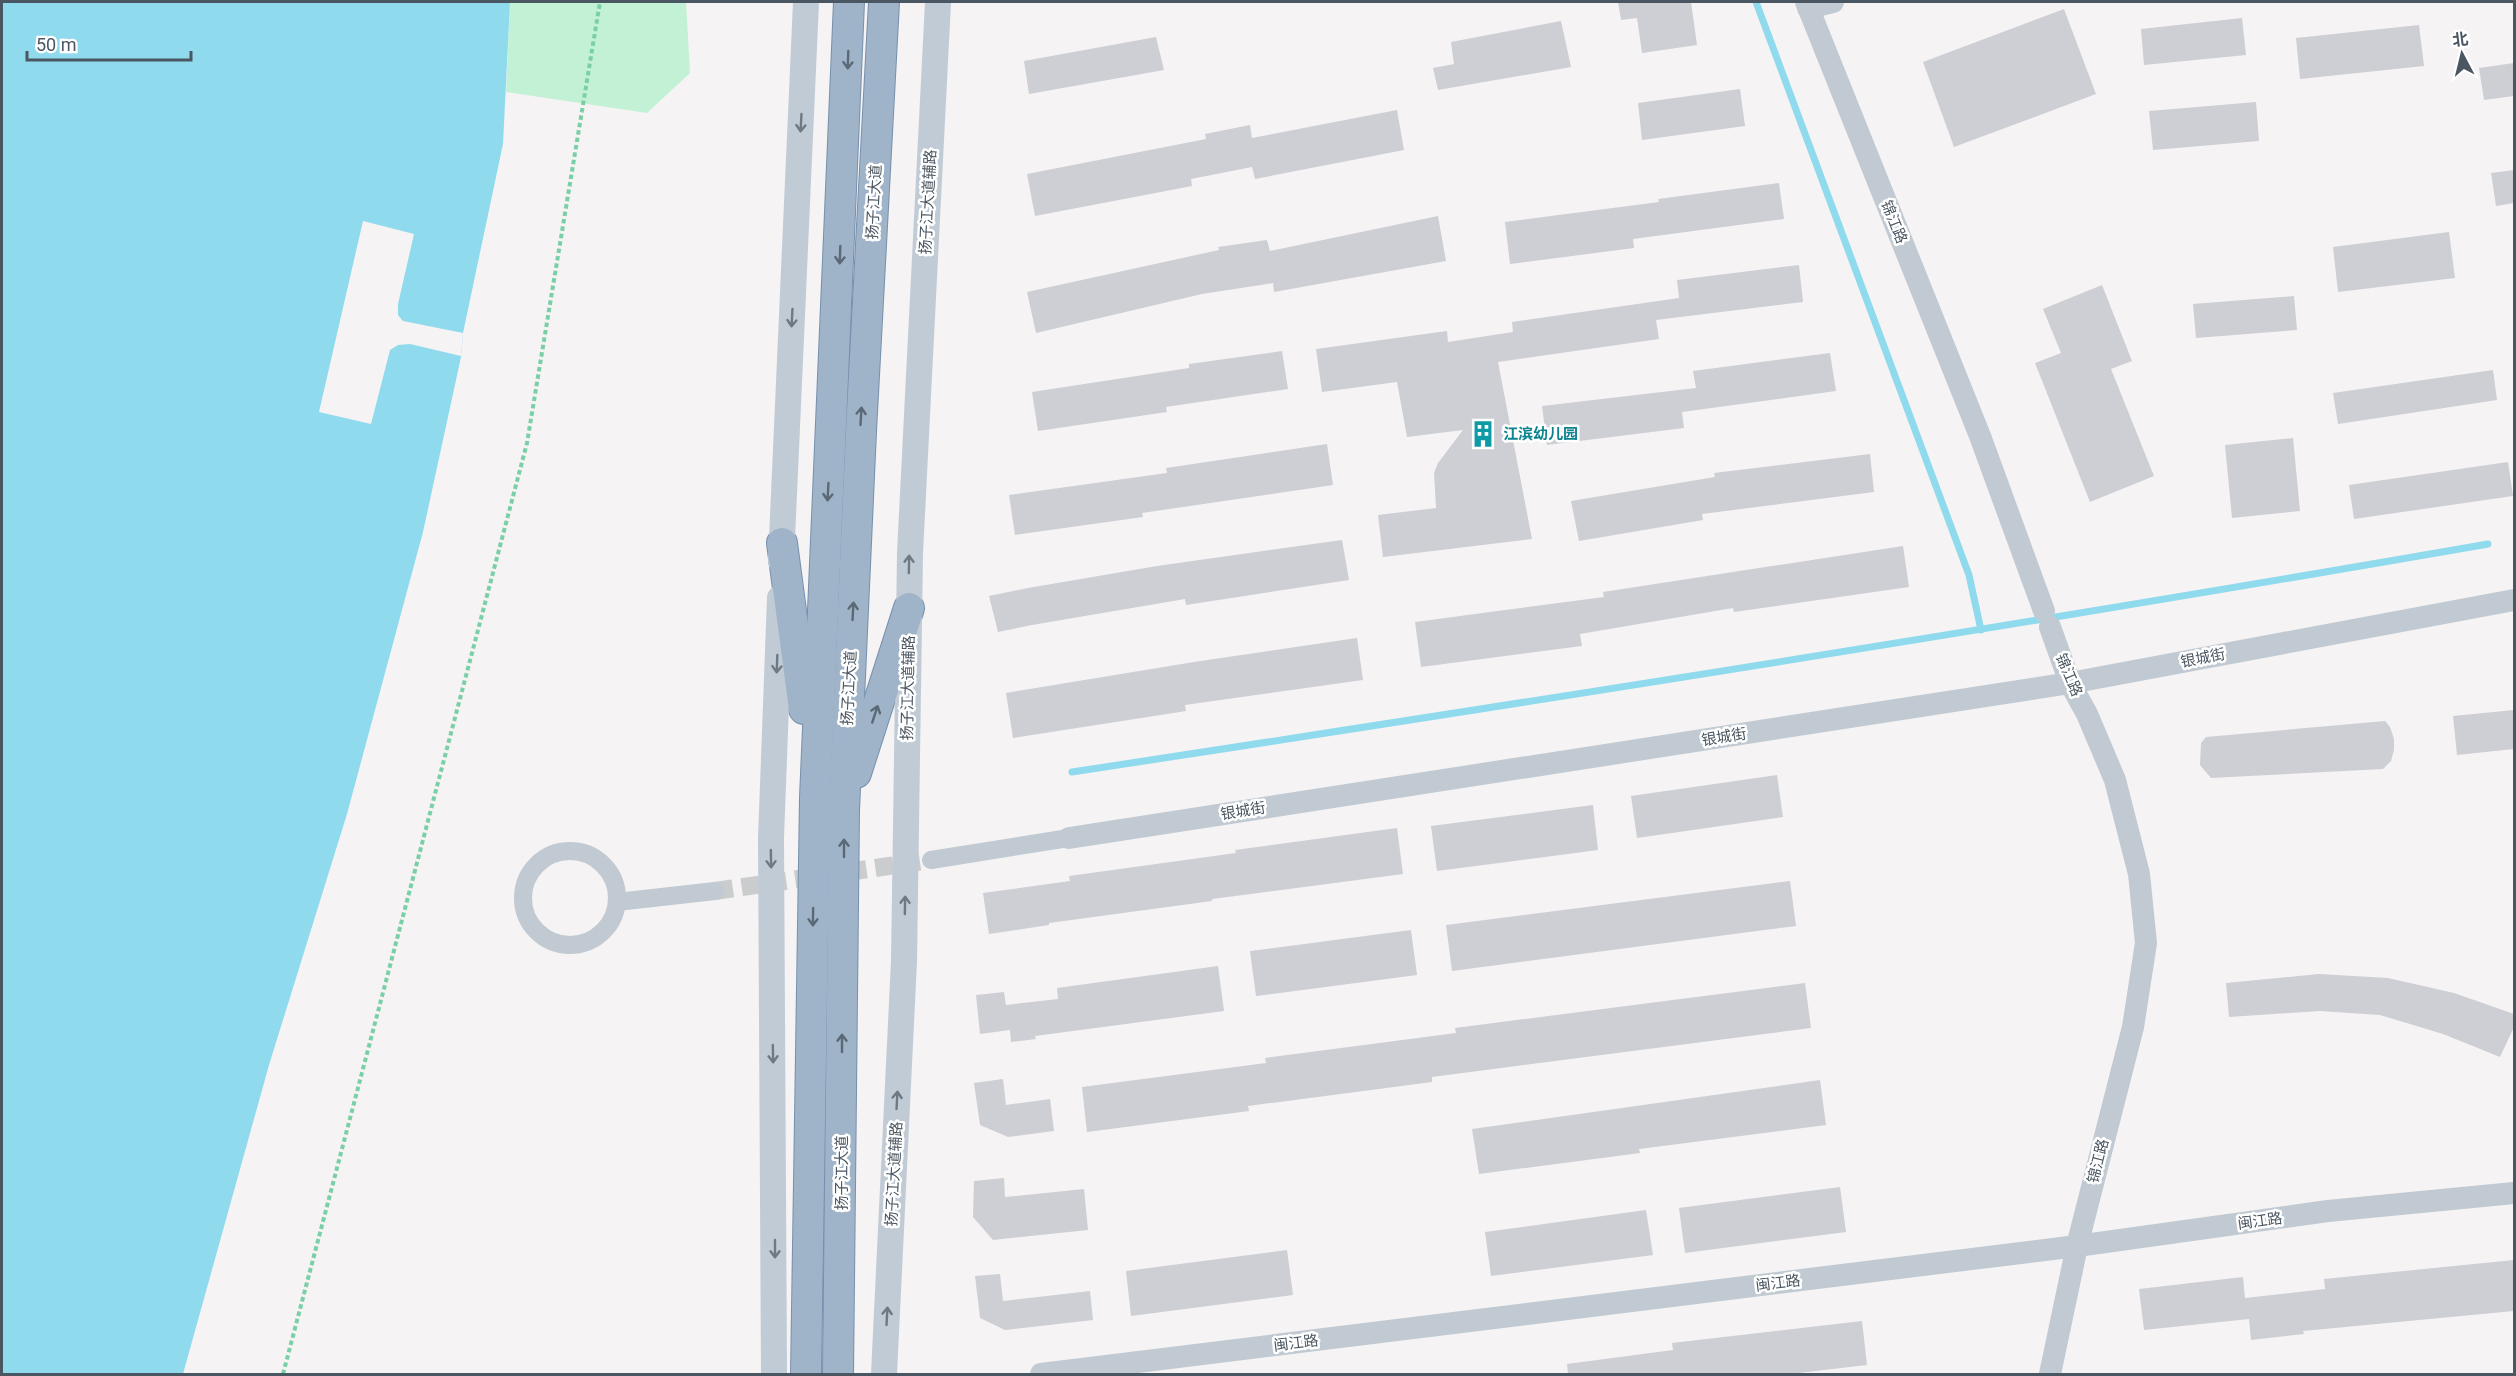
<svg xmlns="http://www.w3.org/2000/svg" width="2516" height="1376" viewBox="0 0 2516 1376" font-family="Roboto,'Noto Sans SC',sans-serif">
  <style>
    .green { fill: #c3f1d5 }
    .water { fill: #90daee }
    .pier { fill: #f5f3f3 }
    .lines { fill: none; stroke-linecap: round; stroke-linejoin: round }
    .stream { stroke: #90daee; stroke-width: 7 }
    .building { fill: #cdcfd5 }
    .minor-tunnel { stroke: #caccce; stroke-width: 18; stroke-dasharray: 18 9; stroke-linecap: butt }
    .trunk-casing { stroke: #7690ad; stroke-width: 32 }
    .path { stroke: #7ad0a6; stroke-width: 4; stroke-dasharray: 4.5 3; stroke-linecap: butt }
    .minor { stroke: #c1cad2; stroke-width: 18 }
    .tertiary { stroke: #c1cad2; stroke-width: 22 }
    .secondary { stroke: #c1cbd6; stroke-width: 26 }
    .trunk { stroke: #9fb4c9; stroke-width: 30 }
    .oneway { stroke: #5b6976 }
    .oneway2 { stroke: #6e7984 }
    .labels { text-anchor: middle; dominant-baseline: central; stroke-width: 5; stroke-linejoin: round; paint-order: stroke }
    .street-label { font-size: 15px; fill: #4a5661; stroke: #fff }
    .culture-label { font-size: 15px; font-weight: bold; fill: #0d838f; stroke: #fff; text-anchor: start }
  </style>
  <rect width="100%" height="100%" fill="#f5f3f3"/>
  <!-- green -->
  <path class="green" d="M 510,2 L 686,2 L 690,73 L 647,113 L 506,92 Z"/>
  <!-- water -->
  <path class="water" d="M 2,2 L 510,2 L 503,144 L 463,333 L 461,357 L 423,532 L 347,814 L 269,1065 L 183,1374 L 2,1374 Z"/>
  <!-- pier -->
  <path class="pier" d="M 363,221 L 414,234 L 398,304 L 398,315 L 403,321 L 463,333 L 461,356 L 410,344 L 398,345 L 390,350 L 371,424 L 319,412 Z"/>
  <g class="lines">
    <!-- stream -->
    <g class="stream">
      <path d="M 1756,2 L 1969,575 L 1981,630"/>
      <path d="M 1072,772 C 1545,700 2017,626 2488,544"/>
    </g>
  </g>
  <!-- building -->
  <g class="building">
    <path d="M 1618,2 L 1691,2 L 1697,45 L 1642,53 L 1637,18 L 1621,20 Z"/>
    <path d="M 2064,9 L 2096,94 L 1954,147 L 1923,62 Z"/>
    <path d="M 2242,18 L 2246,55 L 2144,65 L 2141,29 Z"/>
    <path d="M 1561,21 L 1571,67 L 1438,90 L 1433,68 L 1454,64 L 1451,42 Z"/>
    <path d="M 2419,25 L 2424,66 L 2300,79 L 2296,38 Z"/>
    <path d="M 1156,37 L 1164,70 L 1029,94 L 1024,61 Z"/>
    <path d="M 2514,63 L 2514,96 L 2484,100 L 2479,68 Z"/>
    <path d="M 1740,89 L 1745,126 L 1642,140 L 1638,103 Z"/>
    <path d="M 2256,102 L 2259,141 L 2153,150 L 2149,111 Z"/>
    <path d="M 1397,110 L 1404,150 L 1255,179 L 1252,167 L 1191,179 L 1192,186 L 1035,216 L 1027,174 L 1206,139 L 1205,134 L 1250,125 L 1252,138 Z"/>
    <path d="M 2514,170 L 2514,203 L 2496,206 L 2491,173 Z"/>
    <path d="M 1779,183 L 1784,219 L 1633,239 L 1634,248 L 1510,264 L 1505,222 L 1659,202 L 1658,199 Z"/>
    <path d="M 1438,216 L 1446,261 L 1274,292 L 1273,283 L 1202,294 L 1036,333 L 1027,292 L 1219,250 L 1218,247 L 1267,240 L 1270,251 Z"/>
    <path d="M 2449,232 L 2455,278 L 2338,292 L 2333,247 Z"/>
    <path d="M 1799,265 L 1803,302 L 1656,320 L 1659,339 L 1498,362 L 1532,539 L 1383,557 L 1378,515 L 1436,508 L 1434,473 L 1438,463 L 1463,430 L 1407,437 L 1397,382 L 1322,392 L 1316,349 L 1447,331 L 1448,342 L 1513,332 L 1512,322 L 1679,298 L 1677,280 Z"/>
    <path d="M 2102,285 L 2132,361 L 2111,369 L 2154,476 L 2090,502 L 2035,363 L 2061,353 L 2043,309 Z"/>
    <path d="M 2294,296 L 2297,330 L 2196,338 L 2193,304 Z"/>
    <path d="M 1282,351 L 1288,389 L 1166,407 L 1167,412 L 1038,431 L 1032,392 L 1189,368 L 1189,364 Z"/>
    <path d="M 1830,353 L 1836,391 L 1682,412 L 1684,428 L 1547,445 L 1542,406 L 1696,388 L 1693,371 Z"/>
    <path d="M 2493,370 L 2497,400 L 2338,424 L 2333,393 Z"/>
    <path d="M 2293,438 L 2300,511 L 2232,518 L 2225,445 Z"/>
    <path d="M 1327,444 L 1333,485 L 1142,513 L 1143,517 L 1015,535 L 1009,495 L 1167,473 L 1166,468 Z"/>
    <path d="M 1870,454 L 1874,492 L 1702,514 L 1703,520 L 1579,541 L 1571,501 L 1715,477 L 1714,473 Z"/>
    <path d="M 2508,462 L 2513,496 L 2354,519 L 2349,485 Z"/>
    <path d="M 1342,540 L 1349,580 L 1186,605 L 1185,599 L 1032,625 L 998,632 L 989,596 L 1028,588 L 1157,566 Z"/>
    <path d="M 1903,546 L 1909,587 L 1734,612 L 1733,608 L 1580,634 L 1582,646 L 1421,667 L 1415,622 L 1604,597 L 1603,592 Z"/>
    <path d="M 1357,638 L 1363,680 L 1185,705 L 1186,711 L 1013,738 L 1006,693 L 1194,662 Z"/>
    <path d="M 2514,710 L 2514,749 L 2457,755 L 2453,716 Z"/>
    <path d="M 2385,721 L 2390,727 L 2394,739 L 2394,750 L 2391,761 L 2383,769 L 2211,778 L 2200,765 L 2201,743 L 2206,737 Z"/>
    <path d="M 1777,775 L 1783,817 L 1637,838 L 1631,796 Z"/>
    <path d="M 1593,805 L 1598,850 L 1437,871 L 1431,826 Z"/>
    <path d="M 1397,828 L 1403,874 L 1212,899 L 1212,901 L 1049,923 L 1049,925 L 989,934 L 983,893 L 1070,881 L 1069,876 L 1236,853 L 1235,850 Z"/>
    <path d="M 1790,881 L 1796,926 L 1452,971 L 1446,925 Z"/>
    <path d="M 1411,930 L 1417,975 L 1256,996 L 1250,951 Z"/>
    <path d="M 1218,966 L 1224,1011 L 1035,1036 L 1036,1039 L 1011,1042 L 1010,1030 L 980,1034 L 976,995 L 1004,992 L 1006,1005 L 1058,999 L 1057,988 Z"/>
    <path d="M 2319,974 L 2388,978 L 2454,993 L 2514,1014 L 2514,1027 L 2500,1057 L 2443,1034 L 2380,1015 L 2320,1011 L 2229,1017 L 2226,983 Z"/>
    <path d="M 1805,983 L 1811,1028 L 1432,1077 L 1432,1082 L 1248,1106 L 1249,1111 L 1087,1132 L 1082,1087 L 1266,1063 L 1265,1058 L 1456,1033 L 1455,1028 Z"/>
    <path d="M 1003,1079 L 1006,1105 L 1050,1099 L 1054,1131 L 1008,1137 L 980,1125 L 974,1083 Z"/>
    <path d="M 1820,1080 L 1826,1125 L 1639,1149 L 1640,1153 L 1479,1174 L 1472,1129 Z"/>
    <path d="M 1004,1178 L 1005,1197 L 1084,1189 L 1088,1230 L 993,1240 L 973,1217 L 974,1181 Z"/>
    <path d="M 1840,1187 L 1846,1232 L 1685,1253 L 1679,1208 Z"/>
    <path d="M 1646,1210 L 1653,1255 L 1491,1276 L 1485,1232 Z"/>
    <path d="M 1287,1250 L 1293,1295 L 1131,1316 L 1126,1271 Z"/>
    <path d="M 2514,1260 L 2514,1311 L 2303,1331 L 2304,1334 L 2251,1340 L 2249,1319 L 2144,1330 L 2139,1289 L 2243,1277 L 2245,1298 L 2325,1289 L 2324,1279 Z"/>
    <path d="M 1000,1274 L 1003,1301 L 1090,1291 L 1093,1320 L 1005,1330 L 980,1318 L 975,1276 Z"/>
    <path d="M 1862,1321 L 1867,1365 L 1789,1374 L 1568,1374 L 1567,1364 L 1673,1350 L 1672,1343 Z"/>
  </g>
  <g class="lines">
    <!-- minor-tunnel -->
    <path class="minor-tunnel" d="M 715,891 L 931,860"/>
    <defs>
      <g id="trunk">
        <path d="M 782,543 L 804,709"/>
        <path d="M 856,773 L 909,608"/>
        <path d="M 806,1374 L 815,798 L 849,2"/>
        <path d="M 838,1374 L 844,810 L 861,431 L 884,2"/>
      </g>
    </defs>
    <!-- trunk casing -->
    <use href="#trunk" class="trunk-casing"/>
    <!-- path -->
    <path class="path" d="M 283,1374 L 527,443 L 600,2"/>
    <!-- minor -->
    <g class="minor">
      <circle cx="570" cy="898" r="47"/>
      <path d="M 931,860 L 1069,838"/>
      <path d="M 617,902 L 715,891"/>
    </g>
    <!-- tertiary -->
    <g class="tertiary">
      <path d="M 1806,2 L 1980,436 L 2044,611"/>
      <path d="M 1808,8 L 1833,2"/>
      <path d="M 2050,627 L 2070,683 L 2087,714 L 2115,780 L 2139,874 L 2146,943 L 2133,1027 L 2077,1246 L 2050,1374"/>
      <path d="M 1069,838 L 2070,683 L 2514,600"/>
      <path d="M 1041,1374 L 2077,1246 L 2328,1211 L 2514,1193"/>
    </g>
    <!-- secondary -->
    <g class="secondary">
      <path d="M 781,561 L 806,2"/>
      <path d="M 774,1374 L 771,838 L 780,598"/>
      <path d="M 884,1374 L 904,961 L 910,553 L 938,2"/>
    </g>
    <!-- trunk -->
    <use href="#trunk" class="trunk"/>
  </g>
  <!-- one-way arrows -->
  <defs><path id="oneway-shaft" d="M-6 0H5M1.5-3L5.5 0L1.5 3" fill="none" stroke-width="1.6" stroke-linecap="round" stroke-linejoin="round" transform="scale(1.5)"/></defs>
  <g class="oneway">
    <use href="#oneway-shaft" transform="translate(848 60) rotate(92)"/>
    <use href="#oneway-shaft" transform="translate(840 255) rotate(92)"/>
    <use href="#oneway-shaft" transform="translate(861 416) rotate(-87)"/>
    <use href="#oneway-shaft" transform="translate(828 492) rotate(93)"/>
    <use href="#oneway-shaft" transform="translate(853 611) rotate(-87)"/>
    <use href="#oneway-shaft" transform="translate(875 714) rotate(-72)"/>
    <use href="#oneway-shaft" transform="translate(844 848) rotate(-90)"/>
    <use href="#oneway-shaft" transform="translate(813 917) rotate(91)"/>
    <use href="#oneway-shaft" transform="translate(842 1043) rotate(-90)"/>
  </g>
  <g class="oneway2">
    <use href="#oneway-shaft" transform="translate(801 123) rotate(93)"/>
    <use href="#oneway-shaft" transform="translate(792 318) rotate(93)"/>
    <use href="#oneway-shaft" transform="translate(909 564) rotate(-89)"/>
    <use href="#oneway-shaft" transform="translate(777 664) rotate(92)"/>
    <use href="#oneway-shaft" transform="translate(771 859) rotate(89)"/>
    <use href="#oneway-shaft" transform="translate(905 905) rotate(-89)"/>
    <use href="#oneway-shaft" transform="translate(773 1054) rotate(89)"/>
    <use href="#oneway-shaft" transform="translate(897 1100) rotate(-87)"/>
    <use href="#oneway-shaft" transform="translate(775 1249) rotate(90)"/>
    <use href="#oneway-shaft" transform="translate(887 1316) rotate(-87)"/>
  </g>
  <!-- icons -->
  <defs>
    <symbol id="building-bare" viewBox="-9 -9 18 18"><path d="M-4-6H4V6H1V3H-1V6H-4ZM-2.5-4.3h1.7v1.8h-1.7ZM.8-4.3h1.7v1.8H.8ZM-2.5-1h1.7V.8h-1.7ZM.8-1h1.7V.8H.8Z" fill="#0f9aa8" stroke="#fff" stroke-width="2.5" paint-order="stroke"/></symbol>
  </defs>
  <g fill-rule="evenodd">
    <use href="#building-bare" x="1464" y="415" width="38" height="38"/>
  </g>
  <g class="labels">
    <!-- street labels -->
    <g class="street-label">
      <text transform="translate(874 202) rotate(-87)">扬子江大道</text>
      <text transform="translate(928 202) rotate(-87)">扬子江大道辅路</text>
      <text transform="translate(1894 222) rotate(68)">锦江路</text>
      <text transform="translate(2203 658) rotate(-11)">银城街</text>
      <text transform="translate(2069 675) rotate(67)">锦江路</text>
      <text transform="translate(849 688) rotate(-87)">扬子江大道</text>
      <text transform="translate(908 688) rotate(-89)">扬子江大道辅路</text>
      <text transform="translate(1724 737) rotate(-9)">银城街</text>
      <text transform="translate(1243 811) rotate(-9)">银城街</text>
      <text transform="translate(2098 1161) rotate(-76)">锦江路</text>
      <text transform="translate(842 1173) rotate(-90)">扬子江大道</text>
      <text transform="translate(894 1174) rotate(-87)">扬子江大道辅路</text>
      <text transform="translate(2260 1221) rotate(-8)">闽江路</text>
      <text transform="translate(1778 1283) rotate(-7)">闽江路</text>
      <text transform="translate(1296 1343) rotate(-7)">闽江路</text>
    </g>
    <!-- culture labels -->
    <g class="culture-label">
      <text x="1503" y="434">江滨幼儿园</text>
    </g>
  </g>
  <!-- border -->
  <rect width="2516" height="1376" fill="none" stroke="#4a5661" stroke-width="6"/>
  <!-- north arrow -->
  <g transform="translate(2462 54) rotate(353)" stroke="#ffffff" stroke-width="4.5" paint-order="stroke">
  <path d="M0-4.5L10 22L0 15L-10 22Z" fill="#4a5661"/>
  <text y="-9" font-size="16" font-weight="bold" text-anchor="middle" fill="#4a5661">北</text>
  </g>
  <!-- scale -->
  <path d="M27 51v9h164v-9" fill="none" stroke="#4a5661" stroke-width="3"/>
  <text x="36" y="51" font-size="18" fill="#4a5661" stroke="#ffffff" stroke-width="4.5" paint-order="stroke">50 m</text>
</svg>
